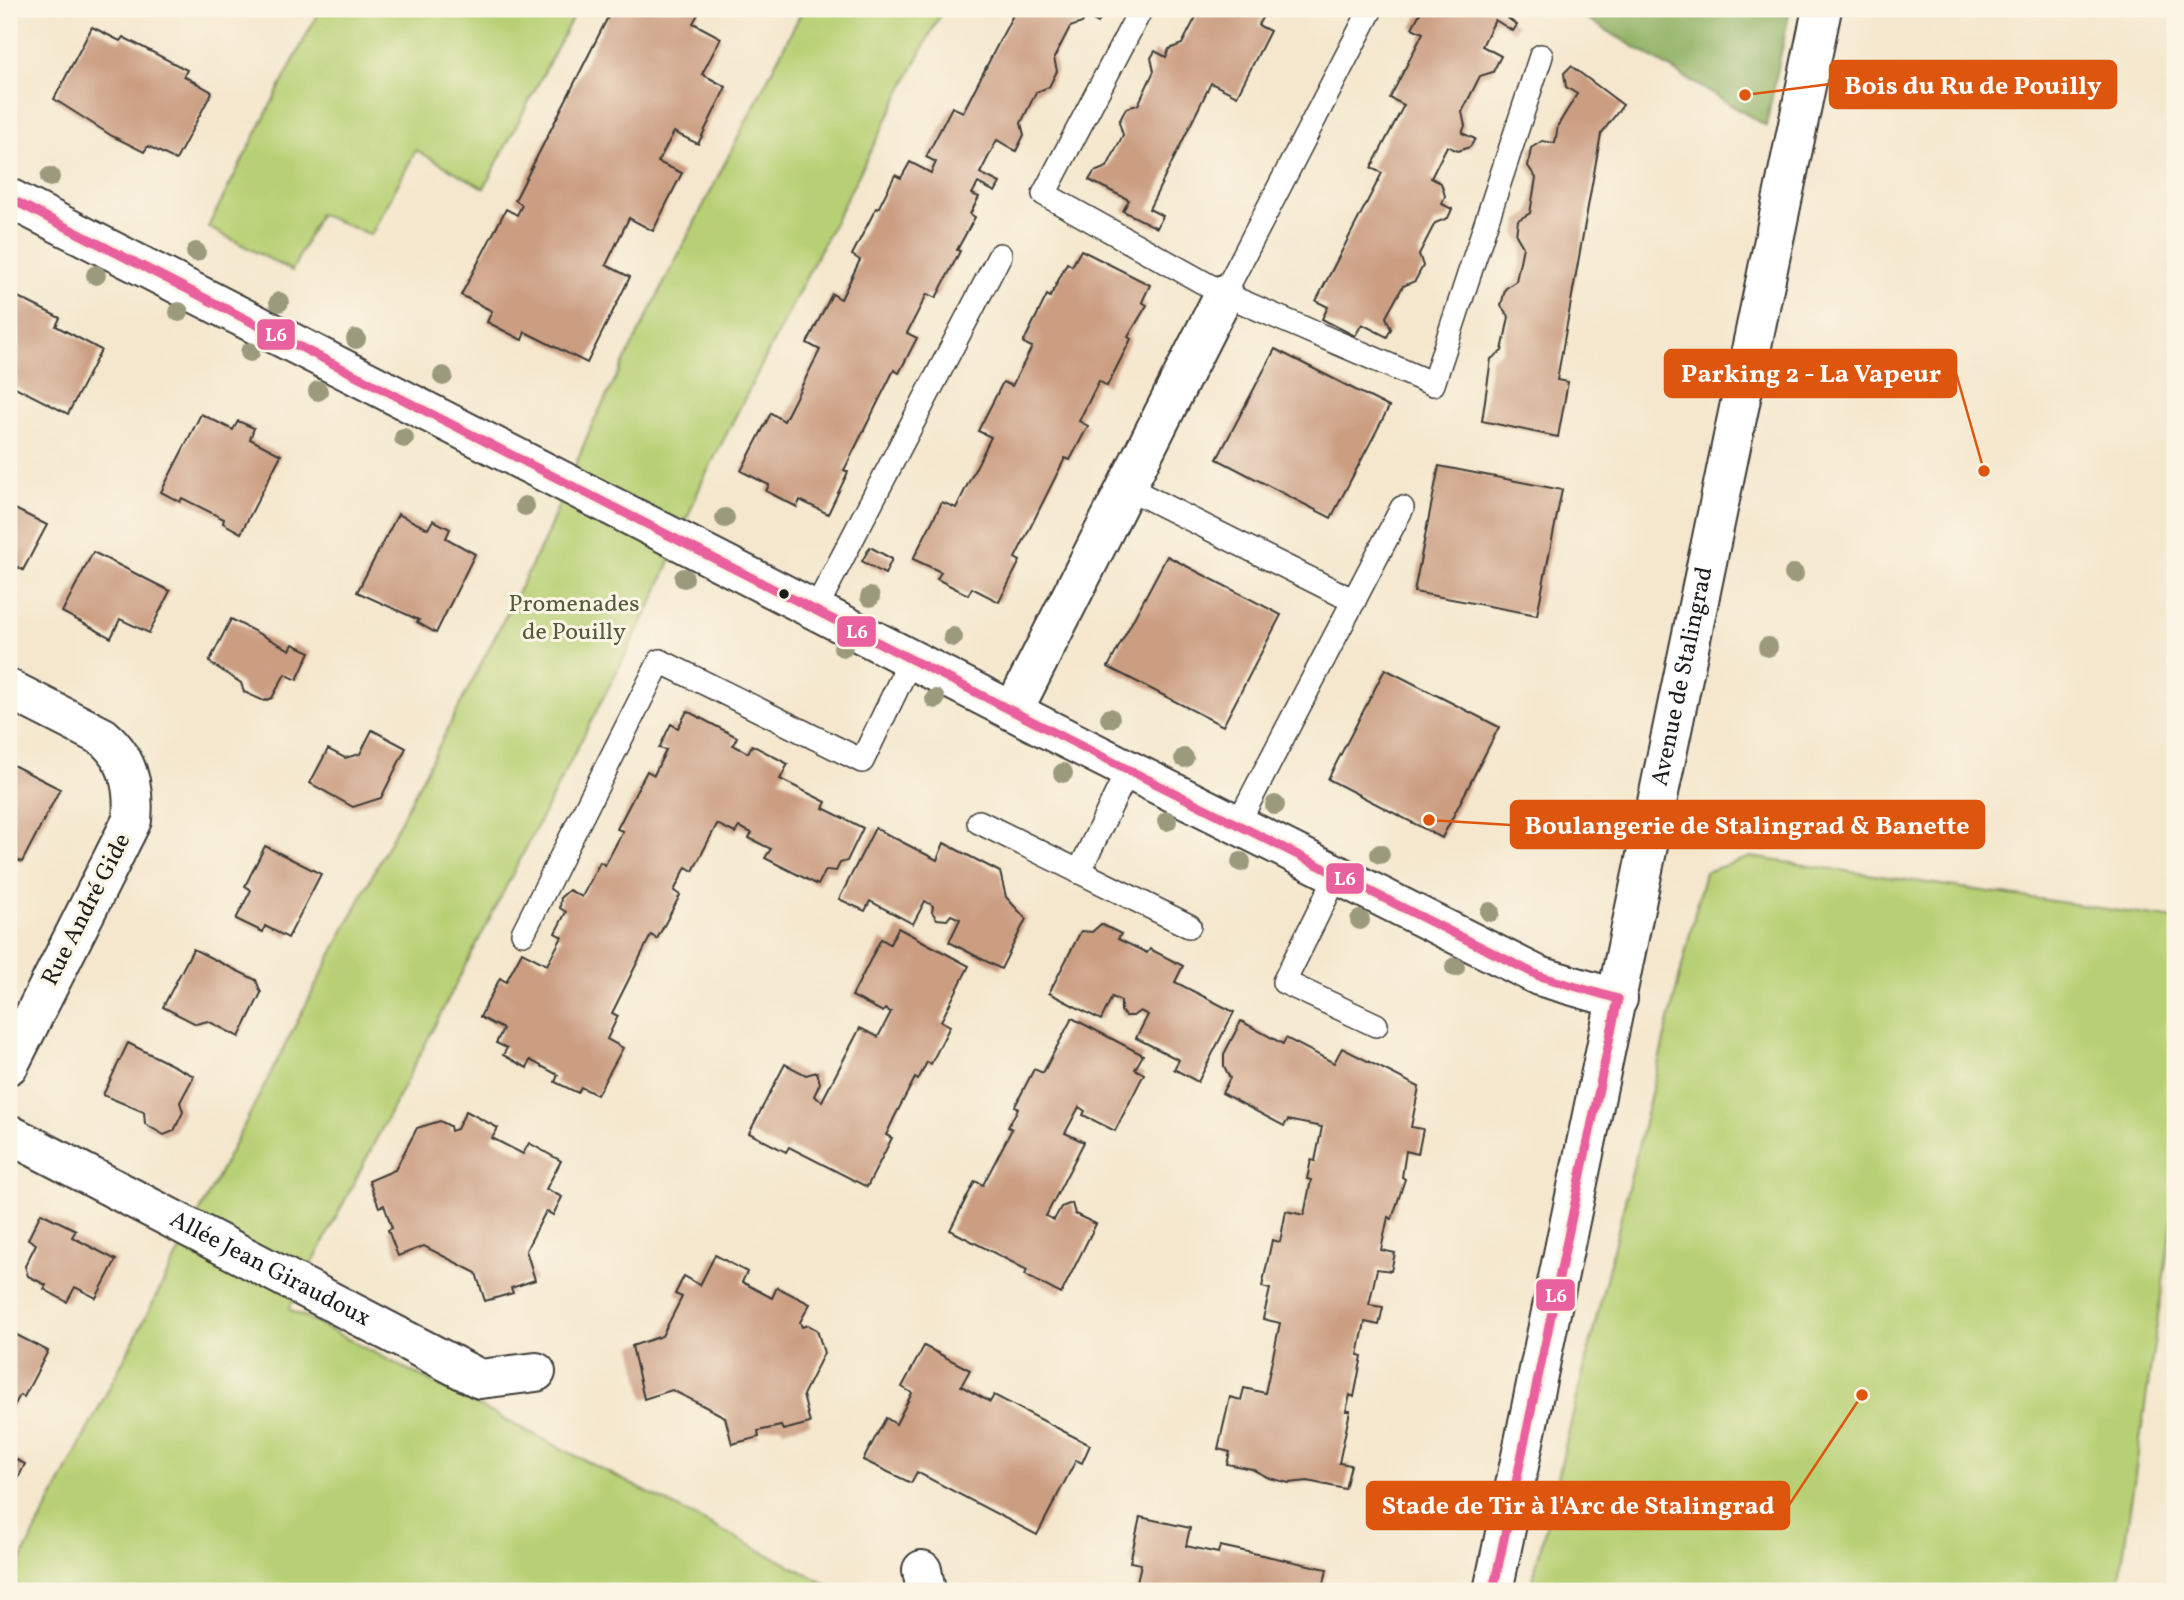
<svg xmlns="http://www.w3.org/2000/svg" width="2184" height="1600" viewBox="0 0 2184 1600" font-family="Vollkorn,serif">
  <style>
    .green { fill: #b8d075; stroke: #6a7648; stroke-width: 2 }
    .forest { fill: #92b266; stroke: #576741; stroke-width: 2 }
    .building { fill: #cb9e82 }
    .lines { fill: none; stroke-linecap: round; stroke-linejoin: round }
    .service-casing { stroke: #3c3a37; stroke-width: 26 }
    .minor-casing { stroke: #3c3a37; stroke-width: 42 }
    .tertiary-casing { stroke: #3c3a37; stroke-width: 42 }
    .service { stroke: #fff; stroke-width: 23 }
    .minor { stroke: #fff; stroke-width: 38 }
    .tertiary { stroke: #fff; stroke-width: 38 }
    .bus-1-casing { stroke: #fcf5e5; stroke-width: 14 }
    .bus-1 { stroke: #ea619f; stroke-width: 9 }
    .tree { fill: #9b9a7d }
    .bus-dot { fill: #1c1c1c; stroke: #fcf5e5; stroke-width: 2.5 }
    .labels { text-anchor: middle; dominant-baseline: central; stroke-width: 6; stroke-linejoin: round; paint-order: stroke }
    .park-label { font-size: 24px; fill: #535b3b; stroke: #fcf5e5 }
    .street-label { font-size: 24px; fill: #1c1c1c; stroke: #fcf5e5 }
    .leader { fill: none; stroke: #de560d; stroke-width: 2.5 }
    .callout-dot { fill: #de560d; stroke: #fcf5e5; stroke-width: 2.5 }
    .callout { fill: #de560d; stroke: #de560d; stroke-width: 2.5 }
    .callout-label { font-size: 26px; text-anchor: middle; font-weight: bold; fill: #fff }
    .line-badge { stroke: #fcf5e5; stroke-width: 2.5 }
    .badge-label { font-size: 19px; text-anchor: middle; font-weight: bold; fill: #fff }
  </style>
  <rect width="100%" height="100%" fill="#fcf5e5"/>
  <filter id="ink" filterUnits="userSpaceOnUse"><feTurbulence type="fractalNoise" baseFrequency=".0143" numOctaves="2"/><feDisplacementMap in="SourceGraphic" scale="14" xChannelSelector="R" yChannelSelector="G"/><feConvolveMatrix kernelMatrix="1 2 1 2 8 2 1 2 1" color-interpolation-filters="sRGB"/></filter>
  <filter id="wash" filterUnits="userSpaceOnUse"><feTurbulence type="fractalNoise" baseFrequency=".00686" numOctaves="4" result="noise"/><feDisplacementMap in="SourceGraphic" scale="28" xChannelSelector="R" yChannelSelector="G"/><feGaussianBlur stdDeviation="1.57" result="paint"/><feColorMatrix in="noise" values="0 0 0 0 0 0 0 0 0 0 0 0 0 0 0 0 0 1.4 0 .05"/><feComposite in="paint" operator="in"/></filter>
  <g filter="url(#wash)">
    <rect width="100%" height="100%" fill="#f4e7cd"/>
    <!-- green -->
    <g class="green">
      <path d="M 320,9 L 577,9 L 484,188 L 416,150 L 371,235 L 319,214 L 292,271 L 208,227 Z"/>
      <path d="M 803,9 L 943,9 L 702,482 L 655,597 L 289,1309 L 840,1591 L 9,1591 L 9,1583 L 544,541 L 592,425 Z"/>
      <path d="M 1751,857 L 2175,919 L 2175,1200 L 2118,1591 L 1530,1591 L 1705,872 Z"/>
    </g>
    <!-- forest -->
    <path class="forest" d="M 1571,9 L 1790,9 L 1766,126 Z"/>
    <g id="blocks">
      <!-- building -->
      <g class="building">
        <path d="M 612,9 L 701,9 L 693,23 L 721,38 L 702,74 L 726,87 L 698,144 L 674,132 L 658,162 L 682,173 L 653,231 L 629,218 L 606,265 L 630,277 L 587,363 L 525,332 L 522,340 L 487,322 L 492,311 L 461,295 L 506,209 L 517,215 L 522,205 L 515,200 Z"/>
        <path d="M 1016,9 L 1101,9 L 1103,15 L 1098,23 L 1086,16 L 1082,23 L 1070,27 L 1054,58 L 1057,71 L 1049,87 L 1036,92 L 1021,123 L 1024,135 L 1016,151 L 997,140 L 980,173 L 1000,183 L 995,192 L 978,183 L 972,194 L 979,197 L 970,214 L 975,217 L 957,250 L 960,251 L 936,298 L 927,294 L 907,333 L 917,338 L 899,373 L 894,370 L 844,470 L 848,472 L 828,514 L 800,500 L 797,507 L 766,491 L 769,485 L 741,471 L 771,413 L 784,421 L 820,350 L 807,343 L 832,294 L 841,299 L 860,260 L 852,255 L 876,208 L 878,209 L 895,175 L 901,178 L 910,162 L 931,173 L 936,162 L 926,157 L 952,107 L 963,112 Z"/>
        <path d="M 1196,9 L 1267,9 L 1258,25 L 1270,31 L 1237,96 L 1211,83 L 1149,209 L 1163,216 L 1157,228 L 1123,211 L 1129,200 L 1089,180 L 1094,172 L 1107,167 L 1123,135 L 1119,122 L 1126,108 L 1138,105 L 1154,71 L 1151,58 L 1155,51 L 1166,57 L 1169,49 L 1182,44 L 1198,13 Z"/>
        <path d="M 1422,9 L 1495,9 L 1517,25 L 1513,31 L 1495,20 L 1482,46 L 1501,56 L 1493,72 L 1480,76 L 1462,112 L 1465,126 L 1462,133 L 1475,139 L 1470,147 L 1458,151 L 1447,146 L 1431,178 L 1441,183 L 1445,196 L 1442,204 L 1452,209 L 1448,218 L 1435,223 L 1419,254 L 1423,266 L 1415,281 L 1403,286 L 1386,317 L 1391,329 L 1387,337 L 1362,324 L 1355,336 L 1322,319 L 1328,307 L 1316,301 L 1382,173 L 1371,168 L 1404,105 L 1390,98 L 1423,33 L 1412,28 Z"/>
        <path d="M 92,27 L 120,41 L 123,37 L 187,70 L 184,76 L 212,92 L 176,160 L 148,146 L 144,152 L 112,136 L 54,99 Z"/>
        <path d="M 1571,66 L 1623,105 L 1601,134 L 1557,380 L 1568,382 L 1558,437 L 1482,421 L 1491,359 L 1502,351 L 1509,317 L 1501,306 L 1505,289 L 1516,281 L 1523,247 L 1516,235 L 1518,220 L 1530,213 L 1536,178 L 1528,166 L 1531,148 L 1542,141 L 1555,143 L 1558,125 L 1577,94 L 1566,87 L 1564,73 Z"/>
        <path d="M 1081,250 L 1150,285 L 1142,302 L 1147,305 L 1128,337 L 1131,339 L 1107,386 L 1099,381 L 1079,421 L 1088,426 L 1070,460 L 1065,458 L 1015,558 L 1020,561 L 999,602 L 972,588 L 968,595 L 937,579 L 941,572 L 913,559 L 942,502 L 956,508 L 991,437 L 978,431 L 1003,382 L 1012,386 L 1032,347 L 1023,343 L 1047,295 L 1050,297 L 1067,263 L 1072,266 Z"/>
        <path d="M 14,295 L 60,318 L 56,326 L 101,350 L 68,414 L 9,384 L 9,304 Z"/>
        <path d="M 1275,349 L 1389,407 L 1331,518 L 1217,459 Z"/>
        <path d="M 201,414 L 233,430 L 238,421 L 254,428 L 250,439 L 281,455 L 241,533 L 223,523 L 224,519 L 182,498 L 180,502 L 161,492 Z"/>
        <path d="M 1439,466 L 1562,490 L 1537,615 L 1414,592 Z"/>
        <path d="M 9,506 L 47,525 L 23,570 L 9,562 Z"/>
        <path d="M 398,514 L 428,529 L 433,520 L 450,529 L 446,538 L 475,554 L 436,633 L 417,622 L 419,620 L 357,592 Z"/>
        <path d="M 870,547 L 892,559 L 885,574 L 862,561 Z"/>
        <path d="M 93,552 L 170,591 L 149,633 L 120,619 L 111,638 L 62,612 Z"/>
        <path d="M 1167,556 L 1281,615 L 1223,726 L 1108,667 Z"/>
        <path d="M 231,619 L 290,650 L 293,644 L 310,652 L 297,680 L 285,674 L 272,698 L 264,701 L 244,692 L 241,683 L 209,662 Z"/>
        <path d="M 1385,669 L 1499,727 L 1442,838 L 1328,779 Z"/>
        <path d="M 687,711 L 737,737 L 733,745 L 748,753 L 752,745 L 788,764 L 780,779 L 826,802 L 823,808 L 863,828 L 847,861 L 840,863 L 836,871 L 826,870 L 818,885 L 765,858 L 771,849 L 749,838 L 752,833 L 739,827 L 735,833 L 717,824 L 693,871 L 686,867 L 674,891 L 680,895 L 657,939 L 651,935 L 612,1013 L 618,1016 L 607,1039 L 623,1048 L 597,1095 L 581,1087 L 578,1093 L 555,1082 L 558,1075 L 530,1060 L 527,1068 L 503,1055 L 507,1048 L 496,1043 L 503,1029 L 480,1017 L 500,978 L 506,982 L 522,952 L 547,965 L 562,937 L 555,933 L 566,912 L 560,908 L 561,897 L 569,890 L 582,897 L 600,862 L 605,865 L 623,831 L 617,829 L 647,771 L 654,775 L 666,750 L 659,748 L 671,724 L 678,728 Z"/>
        <path d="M 372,730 L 406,748 L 381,798 L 353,807 L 310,783 L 328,749 L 345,758 L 360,754 Z"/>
        <path d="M 9,763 L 60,789 L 22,862 L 9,856 Z"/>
        <path d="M 875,828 L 937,860 L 944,843 L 1000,872 L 1006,897 L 1026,919 L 1001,969 L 949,942 L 960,919 L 951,915 L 947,920 L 937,919 L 932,912 L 933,906 L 925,901 L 913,924 L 870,901 L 865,911 L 839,899 Z"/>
        <path d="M 265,846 L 321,874 L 288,938 L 265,926 L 263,932 L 236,919 L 251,890 L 245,886 Z"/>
        <path d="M 1101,924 L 1121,934 L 1118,939 L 1147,953 L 1150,949 L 1183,966 L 1175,982 L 1234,1012 L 1198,1082 L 1174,1069 L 1179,1060 L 1136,1038 L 1148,1015 L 1140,1011 L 1133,1016 L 1125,1016 L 1121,1011 L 1121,1001 L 1112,997 L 1101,1020 L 1049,993 L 1081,931 L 1092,932 Z"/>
        <path d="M 898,928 L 969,966 L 941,1021 L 950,1026 L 931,1064 L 927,1062 L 918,1080 L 915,1078 L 895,1116 L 886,1135 L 892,1138 L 867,1187 L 789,1147 L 786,1152 L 749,1133 L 785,1064 L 806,1075 L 817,1072 L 820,1083 L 814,1096 L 822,1101 L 860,1028 L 878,1037 L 891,1012 L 885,1009 L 883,1012 L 852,996 L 881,939 L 890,944 Z"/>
        <path d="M 193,949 L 256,980 L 261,993 L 239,1037 L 208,1021 L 196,1024 L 163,1007 Z"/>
        <path d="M 1072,1018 L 1143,1055 L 1135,1069 L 1144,1074 L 1115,1131 L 1083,1115 L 1085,1111 L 1079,1107 L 1065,1133 L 1084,1142 L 1046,1216 L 1054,1220 L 1061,1207 L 1072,1203 L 1075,1214 L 1096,1224 L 1061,1294 L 1025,1275 L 1027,1270 L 950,1230 L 975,1181 L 983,1185 L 1012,1129 L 1008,1127 L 1018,1109 L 1015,1106 L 1034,1069 L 1043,1073 Z"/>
        <path d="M 1241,1021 L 1283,1044 L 1286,1038 L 1334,1063 L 1342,1048 L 1419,1087 L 1411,1127 L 1423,1129 L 1418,1154 L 1406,1151 L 1402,1177 L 1405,1179 L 1392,1219 L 1388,1217 L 1381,1250 L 1395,1253 L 1391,1271 L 1377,1269 L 1369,1305 L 1383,1307 L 1379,1325 L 1365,1322 L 1358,1355 L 1362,1356 L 1354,1397 L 1350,1395 L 1346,1411 L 1350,1411 L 1339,1463 L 1351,1465 L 1345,1489 L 1308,1481 L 1289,1483 L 1269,1478 L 1252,1469 L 1227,1464 L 1230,1452 L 1218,1449 L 1230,1397 L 1241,1400 L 1244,1388 L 1265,1393 L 1280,1323 L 1263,1319 L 1270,1289 L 1262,1287 L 1272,1240 L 1280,1242 L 1286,1211 L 1304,1215 L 1311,1180 L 1307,1179 L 1311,1160 L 1315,1161 L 1322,1127 L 1288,1120 L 1284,1126 L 1222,1093 L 1230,1078 L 1224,1066 L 1224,1054 Z"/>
        <path d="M 128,1043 L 194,1076 L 180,1102 L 183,1112 L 174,1131 L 164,1135 L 145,1124 L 144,1112 L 103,1095 Z"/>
        <path d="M 466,1111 L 498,1128 L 492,1138 L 523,1154 L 529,1143 L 561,1161 L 546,1189 L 562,1197 L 553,1215 L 546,1211 L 526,1250 L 535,1280 L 511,1288 L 513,1293 L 485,1301 L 476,1273 L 424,1246 L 398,1256 L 388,1230 L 392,1228 L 384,1205 L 379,1207 L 369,1181 L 395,1170 L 417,1128 L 440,1121 L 450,1126 L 451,1131 L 457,1129 Z"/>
        <path d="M 41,1213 L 76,1230 L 72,1237 L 116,1260 L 96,1298 L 75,1287 L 67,1302 L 44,1289 L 46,1285 L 28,1276 L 25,1266 L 36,1244 L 28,1239 Z"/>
        <path d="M 715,1255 L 747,1272 L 742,1282 L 772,1298 L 777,1287 L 810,1304 L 800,1322 L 802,1327 L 808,1325 L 817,1330 L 824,1353 L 803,1395 L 810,1423 L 783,1430 L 781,1426 L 758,1431 L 759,1437 L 732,1444 L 725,1417 L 698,1403 L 672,1390 L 644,1399 L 632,1346 L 662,1336 L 682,1297 L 675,1294 L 684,1276 L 700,1285 Z"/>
        <path d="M 9,1331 L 48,1351 L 24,1397 L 20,1395 L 13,1408 L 9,1410 Z"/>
        <path d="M 924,1346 L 970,1370 L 961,1386 L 990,1402 L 994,1395 L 1090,1445 L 1082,1463 L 1076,1460 L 1037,1535 L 917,1472 L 911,1483 L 863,1460 L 886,1418 L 896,1424 L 912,1393 L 902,1387 Z"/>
        <path d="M 9,1456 L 25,1464 L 9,1497 Z"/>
        <path d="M 1140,1517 L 1190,1528 L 1186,1546 L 1218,1553 L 1220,1546 L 1327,1569 L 1323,1589 L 1317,1587 L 1316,1591 L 1135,1591 L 1141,1564 L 1130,1562 Z"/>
      </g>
    </g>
  </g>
  <g filter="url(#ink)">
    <use href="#blocks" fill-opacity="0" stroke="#3c3a37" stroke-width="2"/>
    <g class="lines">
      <defs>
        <g id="service">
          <path d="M 1141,9 L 1044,194 L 1224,294 L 1433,384 L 1541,56"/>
          <path d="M 1224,294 L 1371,9"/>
          <path d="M 1126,487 L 1354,601"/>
          <path d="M 815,610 L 1000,255"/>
          <path d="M 979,822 L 1189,926"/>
          <path d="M 1237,825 L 1402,508"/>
          <path d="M 1079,872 L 1128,770"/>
          <path d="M 1337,875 L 1284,982 L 1376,1025"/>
          <path d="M 523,933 L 660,661 L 862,761 L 911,659"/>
        </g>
        <g id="minor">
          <path d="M 9,198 L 1069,740 L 1539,976 L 1618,999"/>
          <path d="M 9,689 L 103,737 C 129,759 135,788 132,820 L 9,1065"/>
          <path d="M 1013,711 L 1224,294"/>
          <path id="s1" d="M 9,1134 L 480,1379 L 536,1372"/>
          <path d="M 922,1570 L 926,1591"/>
        </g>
        <g id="tertiary">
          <path id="s2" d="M 1493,1591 L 1822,9"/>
        </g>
      </defs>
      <!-- service casing -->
      <use href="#service" class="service-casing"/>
      <!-- minor casing -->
      <use href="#minor" class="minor-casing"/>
      <!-- tertiary casing -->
      <use href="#tertiary" class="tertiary-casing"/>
      <!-- service -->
      <use href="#service" class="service"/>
      <!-- minor -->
      <use href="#minor" class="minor"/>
      <!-- tertiary -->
      <use href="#tertiary" class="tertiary"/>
      <defs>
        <g id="bus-1">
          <path d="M 9,198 L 1069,740 L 1539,976 L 1618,999"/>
          <path d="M 1493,1591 L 1618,999"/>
        </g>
      </defs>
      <!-- bus-1 casing -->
      <use href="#bus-1" class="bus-1-casing"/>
      <!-- bus-1 -->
      <use href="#bus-1" class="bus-1"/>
    </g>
    <!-- trees -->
    <g class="tree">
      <circle cx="50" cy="177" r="10"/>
      <circle cx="196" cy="252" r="10"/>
      <circle cx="96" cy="275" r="10"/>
      <circle cx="279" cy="302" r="10"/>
      <circle cx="179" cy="312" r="10"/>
      <circle cx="356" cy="339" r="10"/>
      <circle cx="250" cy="352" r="10"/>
      <circle cx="443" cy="376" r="10"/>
      <circle cx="318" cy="391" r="10"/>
      <circle cx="404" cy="438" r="10"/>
      <circle cx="525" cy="506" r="10"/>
      <circle cx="725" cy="518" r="10"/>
      <circle cx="1794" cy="574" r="10"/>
      <circle cx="684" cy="578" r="10"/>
      <circle cx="870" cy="597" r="10"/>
      <circle cx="953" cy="637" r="10"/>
      <circle cx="843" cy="647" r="10"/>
      <circle cx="1768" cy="647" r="10"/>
      <circle cx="935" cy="699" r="10"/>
      <circle cx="1110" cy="718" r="10"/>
      <circle cx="1184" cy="758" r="10"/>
      <circle cx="1063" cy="773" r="10"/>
      <circle cx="1275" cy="805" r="10"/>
      <circle cx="1167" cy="821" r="10"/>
      <circle cx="1380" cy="854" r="10"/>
      <circle cx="1241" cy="862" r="10"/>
      <circle cx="1490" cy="912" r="10"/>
      <circle cx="1360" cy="920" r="10"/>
      <circle cx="1455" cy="967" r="10"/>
    </g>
  </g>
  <!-- markers -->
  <circle class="bus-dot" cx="784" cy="594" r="6"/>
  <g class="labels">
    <!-- park labels -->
    <g class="park-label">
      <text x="574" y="605">Promenades<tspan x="574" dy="28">de Pouilly</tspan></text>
    </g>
    <!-- street labels -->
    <g class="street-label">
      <text stroke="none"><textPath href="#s2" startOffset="934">Avenue de Stalingrad</textPath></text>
      <text transform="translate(87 910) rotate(-63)">Rue André Gide</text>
      <text stroke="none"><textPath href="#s1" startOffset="294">Allée Jean Giraudoux</textPath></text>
    </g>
  </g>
  <!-- callouts -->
  <path class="leader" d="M1745 95L1830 84M1984 471L1956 373M1429 820L1511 825M1862 1395L1789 1505"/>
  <g class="callout-dot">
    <circle cx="1745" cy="95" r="7"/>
    <circle cx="1984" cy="471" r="7"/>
    <circle cx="1429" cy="820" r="7"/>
    <circle cx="1862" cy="1395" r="7"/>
  </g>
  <g class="callout">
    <rect x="1830" y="61" width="286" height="47" rx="7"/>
    <rect x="1665" y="350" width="291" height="47" rx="7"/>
    <rect x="1511" y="801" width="473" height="47" rx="7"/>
    <rect x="1367" y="1482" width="422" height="47" rx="7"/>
  </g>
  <g class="callout-label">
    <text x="1973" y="94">Bois du Ru de Pouilly</text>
    <text x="1811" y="382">Parking 2 - La Vapeur</text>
    <text x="1747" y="834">Boulangerie de Stalingrad &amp; Banette</text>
    <text x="1578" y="1514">Stade de Tir à l'Arc de Stalingrad</text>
  </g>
  <g class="line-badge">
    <rect x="256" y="318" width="40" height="33" rx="7" fill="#ea619f"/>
    <rect x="836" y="615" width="41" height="33" rx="7" fill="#ea619f"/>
    <rect x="1325" y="862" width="40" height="33" rx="7" fill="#ea619f"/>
    <rect x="1535" y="1278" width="41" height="34" rx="7" fill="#ea619f"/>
  </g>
  <g class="badge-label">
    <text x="276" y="341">L6</text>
    <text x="857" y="638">L6</text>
    <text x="1345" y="885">L6</text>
    <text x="1556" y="1302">L6</text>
  </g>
  <!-- margin -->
  <rect width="2184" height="1600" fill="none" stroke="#fcf5e5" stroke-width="35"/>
</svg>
